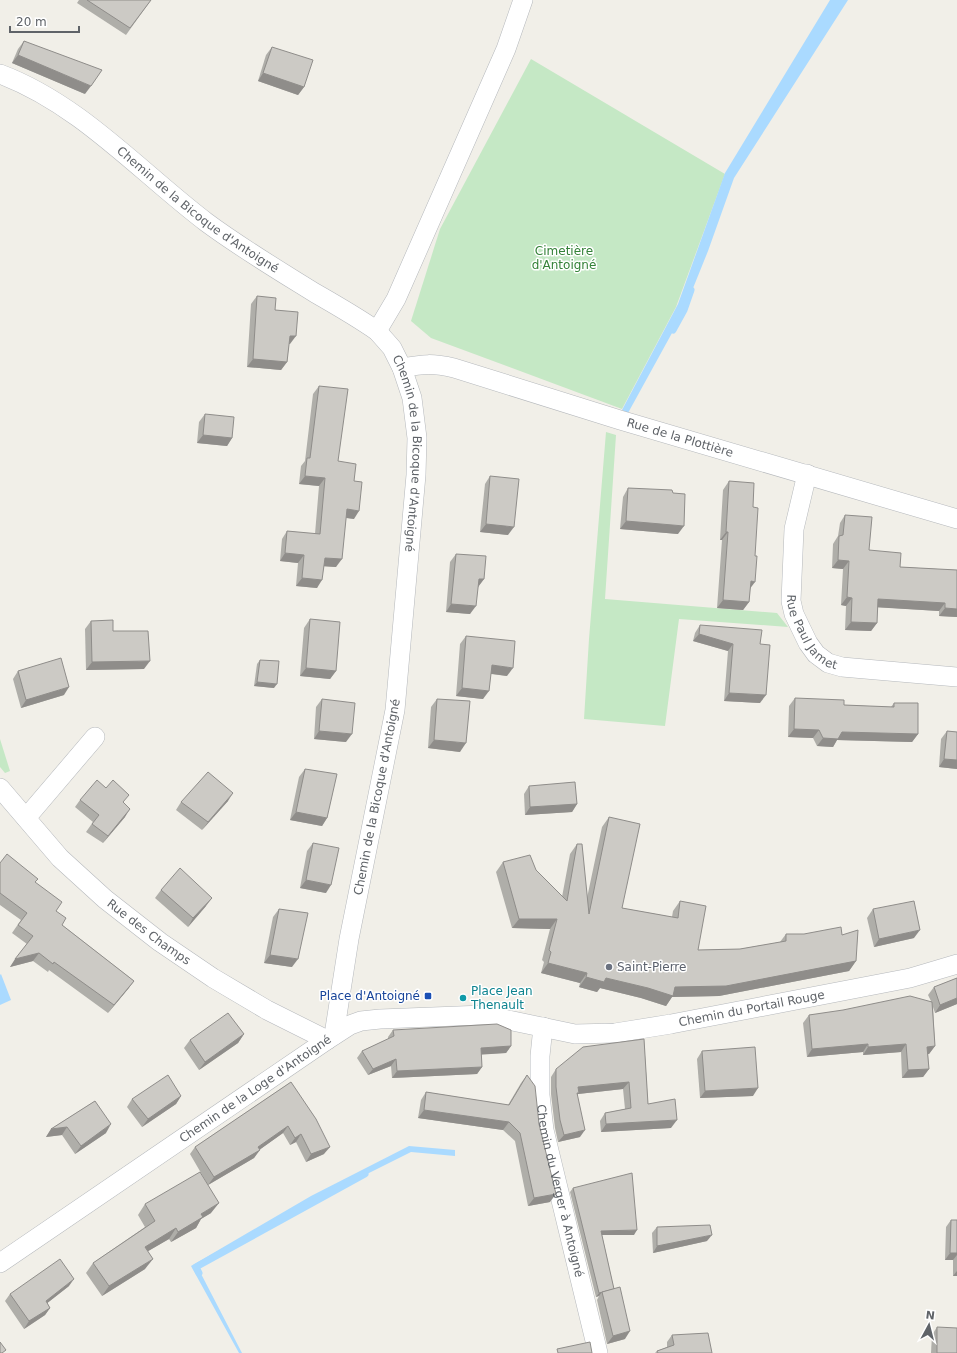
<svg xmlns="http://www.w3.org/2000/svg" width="957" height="1353" viewBox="0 0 957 1353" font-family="'DejaVu Sans',sans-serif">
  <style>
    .green { fill: #c5e8c5 }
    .water { fill: #aadaff }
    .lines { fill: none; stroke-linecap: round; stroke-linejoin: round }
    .stream { stroke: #aadaff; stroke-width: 7 }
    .minor-casing { stroke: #b5b8bc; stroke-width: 20 }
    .minor { stroke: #fff; stroke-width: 19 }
    .wall { fill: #afaea9 }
    .shaded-wall { fill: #8f8d8a }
    .building { fill: #cccac5; stroke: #8f8d8a }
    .worship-dot { fill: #6b7280; stroke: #fff; stroke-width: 1.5 }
    .transit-dot { fill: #1a4fb4; stroke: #fff; stroke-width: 1.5 }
    .culture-dot { fill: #0f9aa8; stroke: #fff; stroke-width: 1.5 }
    .labels { text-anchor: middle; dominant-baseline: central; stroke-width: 3; stroke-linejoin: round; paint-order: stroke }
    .street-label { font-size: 12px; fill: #5f6368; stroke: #fff }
    .park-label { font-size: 12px; fill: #348238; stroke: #fff }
    .worship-label { font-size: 12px; fill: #5b616d; stroke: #fff; text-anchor: start }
    .culture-label { font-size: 12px; fill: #0d838f; stroke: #fff; text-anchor: start }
    .transit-label { font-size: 12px; fill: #164399; stroke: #fff; text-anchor: end }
  </style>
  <rect width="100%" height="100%" fill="#f1efe8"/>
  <!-- green -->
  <g class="green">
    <path d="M 531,59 L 725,174 L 676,307 L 622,409 L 431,338 L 411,321 L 440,229 Z"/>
    <path d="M 606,432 L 616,435 L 605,599 L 777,613 L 788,627 L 679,619 L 665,726 L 584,719 L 589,639 Z"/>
    <path d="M 0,739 L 10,771 L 5,773 L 0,767 Z"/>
  </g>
  <!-- water -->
  <g class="water">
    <path d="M 830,0 L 848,0 L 734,178 L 708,251 L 683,313 L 628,413 L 622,410 L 678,304 L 725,173 Z"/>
    <path d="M 1,974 L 11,1000 L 0,1005 L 0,975 Z"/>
    <path d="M 409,1146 L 455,1150 L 455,1156 L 411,1152 L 339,1188 L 197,1266 L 242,1353 L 239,1353 L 191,1266 L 311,1196 Z"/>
  </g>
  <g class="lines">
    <!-- stream -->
    <g class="stream">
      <path d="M 673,330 L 684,310 L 691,290"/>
      <path d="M 199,1273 L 196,1267 L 365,1174"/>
    </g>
    <defs>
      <g id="minor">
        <path id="s1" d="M 0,74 C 80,104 139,171 206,222 C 241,248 278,270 315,293 C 336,305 357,317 377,331 L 392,348 L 402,368 L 412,398 L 417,438 L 416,475 L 395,710 L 349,939 L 334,1035"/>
        <path d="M 377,331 L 396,299 L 506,49 L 523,0"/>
        <path id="s2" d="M 402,368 C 424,364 432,363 454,368 L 620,420 L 957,519"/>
        <path id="s3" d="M 807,474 L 794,529 L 791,601 L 794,614 L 808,643 L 816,654 L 828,663 L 842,667 L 957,677"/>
        <path id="s4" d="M 0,788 L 60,858 L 105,899 L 160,942 L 213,978 L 267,1010 L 327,1040"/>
        <path d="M 26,818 L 95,737"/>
        <path id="s5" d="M 543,1027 L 540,1056 L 540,1095 L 544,1130 L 598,1353"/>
        <path id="s6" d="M 0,1263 L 327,1040 L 350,1025 L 361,1021 L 380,1019 L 484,1015 L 575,1034 L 615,1033 L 671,1024 L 910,978 L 957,964"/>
      </g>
    </defs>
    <!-- minor casing -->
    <use href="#minor" class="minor-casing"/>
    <!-- minor -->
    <use href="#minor" class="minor"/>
  </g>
  <!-- wall -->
  <g class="wall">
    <path d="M 79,0 L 151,0 L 126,35 L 77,3 Z"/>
    <path d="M 24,41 L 85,94 L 12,63 L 18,49 Z"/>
    <path d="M 272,47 L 304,87 L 298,95 L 258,81 L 266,55 Z"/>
    <path d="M 257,296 L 275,310 L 290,344 L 289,344 L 287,362 L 281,370 L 247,367 L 251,304 Z"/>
    <path d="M 319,386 L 338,461 L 354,481 L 354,519 L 346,518 L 336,567 L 324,566 L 317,588 L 296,586 L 298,563 L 280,561 L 282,539 L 287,531 L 315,534 L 319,486 L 299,484 L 301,466 L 305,461 L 313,394 Z"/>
    <path d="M 205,414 L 232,438 L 227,446 L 197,443 L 199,422 Z"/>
    <path d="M 490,476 L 508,535 L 480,532 L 485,484 Z"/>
    <path d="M 729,481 L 753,507 L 755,556 L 750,589 L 749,602 L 743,610 L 717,608 L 722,540 L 720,540 L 723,490 Z"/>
    <path d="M 628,488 L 673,493 L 678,534 L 620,529 L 623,497 Z"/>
    <path d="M 845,515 L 869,550 L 900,567 L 957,570 L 957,617 L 939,616 L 939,611 L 877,607 L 877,623 L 871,631 L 845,630 L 846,606 L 841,605 L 843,569 L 832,568 L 833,544 L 838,536 L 840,523 Z"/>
    <path d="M 456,554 L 484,579 L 478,587 L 470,614 L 446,612 L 450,562 Z"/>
    <path d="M 310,619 L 336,671 L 330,679 L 300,676 L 304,628 Z"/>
    <path d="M 91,621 L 113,631 L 144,669 L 86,670 L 85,629 Z"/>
    <path d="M 700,625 L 760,644 L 760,703 L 724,701 L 728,651 L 693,641 L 695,633 Z"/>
    <path d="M 466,636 L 507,676 L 491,674 L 483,699 L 456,696 L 460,644 Z"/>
    <path d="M 260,660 L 274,688 L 254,686 L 257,664 Z"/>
    <path d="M 18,671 L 64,695 L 21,708 L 13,679 Z"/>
    <path d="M 795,698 L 844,705 L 891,707 L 894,703 L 918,734 L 912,742 L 837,740 L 833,747 L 817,746 L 813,738 L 788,737 L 789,706 Z"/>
    <path d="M 322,699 L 346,742 L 314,739 L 316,707 Z"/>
    <path d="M 437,699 L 460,752 L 428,748 L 431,707 Z"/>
    <path d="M 947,731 L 957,732 L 957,769 L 939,767 L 941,739 Z"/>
    <path d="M 305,769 L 327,818 L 322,826 L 290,820 L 299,777 Z"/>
    <path d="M 529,786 L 577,804 L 572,812 L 525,815 L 524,794 Z"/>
    <path d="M 80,800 L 123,803 L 125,817 L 103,843 L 86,832 L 93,822 L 75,807 Z"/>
    <path d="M 228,801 L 202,830 L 176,810 L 181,802 Z"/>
    <path d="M 609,817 L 622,908 L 672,917 L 673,911 L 680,901 L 698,950 L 740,949 L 780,942 L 786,934 L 842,935 L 856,961 L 849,971 L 719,996 L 672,997 L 666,1006 L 641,998 L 600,988 L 597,992 L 579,987 L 580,983 L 541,973 L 544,962 L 542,960 L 550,929 L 512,928 L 496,872 L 503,862 L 536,870 L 562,897 L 570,854 L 577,844 L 587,898 L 602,827 Z"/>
    <path d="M 313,843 L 326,893 L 300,888 L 307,851 Z"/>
    <path d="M 0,863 L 35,882 L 56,911 L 62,925 L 134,981 L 128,989 L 108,1013 L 49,970 L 48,972 L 33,961 L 10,967 L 27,944 L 12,933 L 21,920 L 0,905 Z"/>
    <path d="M 161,890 L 206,906 L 188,927 L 155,898 Z"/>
    <path d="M 279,909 L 292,967 L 264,963 L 273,917 Z"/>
    <path d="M 873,909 L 914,938 L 874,947 L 867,918 Z"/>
    <path d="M 957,978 L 957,1004 L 935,1013 L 933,1007 L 935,1046 L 929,1054 L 928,1054 L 929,1069 L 923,1077 L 902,1078 L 901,1052 L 863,1055 L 863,1052 L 807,1057 L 803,1023 L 809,1015 L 931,1001 L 928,995 L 934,987 Z"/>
    <path d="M 393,1030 L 511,1046 L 506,1053 L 481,1054 L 482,1067 L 477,1074 L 392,1078 L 391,1066 L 368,1075 L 357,1058 L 362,1051 L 388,1039 L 388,1037 Z"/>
    <path d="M 244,1034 L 238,1043 L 199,1070 L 184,1048 L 190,1040 Z"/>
    <path d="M 644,1039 L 648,1104 L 671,1128 L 601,1132 L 600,1121 L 605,1113 L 625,1109 L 623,1089 L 578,1094 L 577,1095 L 580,1137 L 558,1142 L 555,1128 L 551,1094 L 551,1077 L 556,1069 Z"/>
    <path d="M 702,1051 L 753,1096 L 700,1098 L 697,1059 Z"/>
    <path d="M 527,1075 L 539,1124 L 550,1202 L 528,1206 L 515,1141 L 503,1130 L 418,1118 L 421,1100 L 426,1092 L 508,1105 L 521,1083 Z"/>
    <path d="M 291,1082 L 324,1154 L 306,1162 L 296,1142 L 290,1145 L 283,1133 L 259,1150 L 254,1158 L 208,1185 L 190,1154 L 195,1147 Z"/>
    <path d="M 181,1096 L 176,1104 L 142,1127 L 127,1107 L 132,1099 Z"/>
    <path d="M 95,1101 L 106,1133 L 75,1154 L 62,1135 L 46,1137 L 51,1129 Z"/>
    <path d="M 573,1188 L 634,1235 L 602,1235 L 625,1339 L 607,1344 L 597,1300 L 599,1296 L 596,1297 L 570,1192 Z"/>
    <path d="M 145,1204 L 211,1213 L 201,1219 L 196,1228 L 171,1242 L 169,1239 L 148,1251 L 145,1269 L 102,1296 L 86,1273 L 93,1263 L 145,1227 L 138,1215 Z"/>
    <path d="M 951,1220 L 957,1220 L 957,1276 L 953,1276 L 953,1260 L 945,1260 L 946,1227 Z"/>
    <path d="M 657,1227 L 707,1241 L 653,1253 L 652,1233 Z"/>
    <path d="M 69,1286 L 47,1303 L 50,1308 L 45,1315 L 24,1329 L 5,1301 L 10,1294 Z"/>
    <path d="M 937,1327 L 957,1353 L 931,1353 L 932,1335 Z"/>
    <path d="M 672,1335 L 712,1353 L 655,1353 L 657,1351 L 667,1347 L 667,1342 Z"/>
  </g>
  <!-- shaded-wall -->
  <g class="shaded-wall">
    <path d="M 18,55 L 91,86 L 85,94 L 12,63 Z"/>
    <path d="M 263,73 L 304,87 L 298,95 L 258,81 Z"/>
    <path d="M 290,336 L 296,336 L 290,344 L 285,344 Z"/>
    <path d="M 253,359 L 287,362 L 281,370 L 247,367 Z"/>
    <path d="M 203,435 L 232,438 L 227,446 L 197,443 Z"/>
    <path d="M 305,476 L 325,478 L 319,486 L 299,484 Z"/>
    <path d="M 347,509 L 359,511 L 354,519 L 341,517 Z"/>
    <path d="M 626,521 L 684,526 L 678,534 L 620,529 Z"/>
    <path d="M 486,524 L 514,527 L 508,535 L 480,532 Z"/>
    <path d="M 726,532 L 728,532 L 722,540 L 720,540 Z"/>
    <path d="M 285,553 L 304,555 L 298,563 L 280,561 Z"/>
    <path d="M 325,558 L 342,559 L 336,567 L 319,566 Z"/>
    <path d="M 838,560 L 849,561 L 843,569 L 832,568 Z"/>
    <path d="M 302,578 L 322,580 L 317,588 L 296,586 Z"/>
    <path d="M 479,579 L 484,579 L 478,587 L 473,587 Z"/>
    <path d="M 751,581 L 755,582 L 749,590 Z"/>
    <path d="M 847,597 L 852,598 L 846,606 L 841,605 Z"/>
    <path d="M 878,599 L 945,603 L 939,611 L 872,607 Z"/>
    <path d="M 723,600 L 749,602 L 743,610 L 717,608 Z"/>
    <path d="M 451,604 L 476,606 L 470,614 L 446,612 Z"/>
    <path d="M 945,608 L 957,609 L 957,617 L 939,616 Z"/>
    <path d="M 851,622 L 877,623 L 871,631 L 845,630 Z"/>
    <path d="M 699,634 L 733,644 L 728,651 L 693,641 Z"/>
    <path d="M 150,661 L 144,669 L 86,670 L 92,662 Z"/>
    <path d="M 492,665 L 513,668 L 507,676 L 486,673 Z"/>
    <path d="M 306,668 L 336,671 L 330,679 L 300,676 Z"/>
    <path d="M 257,682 L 277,684 L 274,688 L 254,686 Z"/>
    <path d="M 69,687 L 64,695 L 21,708 L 26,700 Z"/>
    <path d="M 462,688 L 489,691 L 483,699 L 456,696 Z"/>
    <path d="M 729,693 L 766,695 L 760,703 L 724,701 Z"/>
    <path d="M 794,729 L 819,730 L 813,738 L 788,737 Z"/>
    <path d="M 319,731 L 352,734 L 346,742 L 314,739 Z"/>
    <path d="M 842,732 L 918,734 L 912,742 L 837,740 L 833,747 L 817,746 L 823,738 Z"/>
    <path d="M 434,740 L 466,743 L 460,752 L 428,748 Z"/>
    <path d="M 944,759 L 957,760 L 957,769 L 939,767 Z"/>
    <path d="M 233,793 L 228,801 L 202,830 L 208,822 Z"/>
    <path d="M 577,804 L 572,812 L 525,815 L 530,807 Z"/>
    <path d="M 130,809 L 125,817 L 103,843 L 108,836 Z"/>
    <path d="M 296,812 L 327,818 L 322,826 L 290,820 Z"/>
    <path d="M 306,880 L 331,885 L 326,893 L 300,888 Z"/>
    <path d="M 212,898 L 206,906 L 188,927 L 193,918 Z"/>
    <path d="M 519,919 L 557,919 L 550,929 L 512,928 Z"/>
    <path d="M 920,930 L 914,938 L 874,947 L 879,939 Z"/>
    <path d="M 39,953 L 33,961 L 10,967 L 15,959 Z"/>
    <path d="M 270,955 L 298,959 L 292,967 L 264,963 Z"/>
    <path d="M 856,961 L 849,971 L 719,996 L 672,997 L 666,1006 L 641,998 L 600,988 L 597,992 L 579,987 L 586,977 L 606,978 L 648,988 L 675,987 Z"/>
    <path d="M 548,963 L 587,973 L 580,983 L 541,973 Z"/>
    <path d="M 134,981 L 128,989 L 108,1013 L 114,1005 Z"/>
    <path d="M 957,998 L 957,1004 L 935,1013 L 940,1005 Z"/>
    <path d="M 244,1034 L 238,1043 L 199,1070 L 205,1062 Z"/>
    <path d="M 868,1044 L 863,1052 L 807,1057 L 812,1049 Z"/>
    <path d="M 906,1044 L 901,1052 L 863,1055 L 868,1047 Z"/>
    <path d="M 511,1046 L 506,1053 L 476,1055 L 481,1048 Z"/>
    <path d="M 935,1046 L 929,1054 L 922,1055 L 927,1047 Z"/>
    <path d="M 396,1059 L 391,1066 L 368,1075 L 373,1069 Z"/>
    <path d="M 482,1067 L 477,1074 L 392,1078 L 397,1071 Z"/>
    <path d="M 929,1069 L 923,1077 L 902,1078 L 908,1070 Z"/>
    <path d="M 629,1082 L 623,1089 L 578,1094 L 573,1100 L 578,1087 Z"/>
    <path d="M 758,1088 L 753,1096 L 700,1098 L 705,1091 Z"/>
    <path d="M 181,1096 L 176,1104 L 142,1127 L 148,1119 Z"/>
    <path d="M 424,1110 L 509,1122 L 503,1130 L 418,1118 Z"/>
    <path d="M 677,1120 L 671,1128 L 601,1132 L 606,1124 Z"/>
    <path d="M 111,1124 L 106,1133 L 75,1154 L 81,1146 Z"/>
    <path d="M 288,1126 L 283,1133 L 255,1153 L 260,1150 L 254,1158 L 208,1185 L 214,1177 L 258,1147 Z"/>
    <path d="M 67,1127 L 62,1135 L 46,1137 L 51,1129 Z"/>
    <path d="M 585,1130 L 580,1137 L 558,1142 L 564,1135 Z"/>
    <path d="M 301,1134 L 296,1142 L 290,1145 L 295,1138 Z"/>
    <path d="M 330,1147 L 324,1154 L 306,1162 L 311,1154 Z"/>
    <path d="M 556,1194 L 550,1202 L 528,1206 L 534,1198 Z"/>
    <path d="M 219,1203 L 211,1213 L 201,1219 L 196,1228 L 171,1242 L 178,1232 L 201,1214 Z"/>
    <path d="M 176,1228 L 169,1239 L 138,1257 L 145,1247 Z"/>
    <path d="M 637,1230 L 634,1235 L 598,1235 L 601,1231 Z"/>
    <path d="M 712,1235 L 707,1241 L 653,1253 L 657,1246 Z"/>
    <path d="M 950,1253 L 957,1253 L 957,1255 L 953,1260 L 945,1260 Z"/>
    <path d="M 153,1259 L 145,1269 L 102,1296 L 109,1286 Z"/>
    <path d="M 957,1271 L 957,1276 L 953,1276 Z"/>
    <path d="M 74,1279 L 69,1286 L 41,1308 L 46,1301 Z"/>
    <path d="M 614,1289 L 602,1292 L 599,1296 L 596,1297 L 599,1293 Z"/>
    <path d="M 50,1308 L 45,1315 L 24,1329 L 29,1321 Z"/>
    <path d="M 630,1331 L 625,1339 L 607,1344 L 613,1336 Z"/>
  </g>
  <!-- building -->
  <g class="building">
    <path d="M 87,0 L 151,0 L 130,28 Z"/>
    <path d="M 24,41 L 102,70 L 91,86 L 18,55 Z"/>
    <path d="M 272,47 L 313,60 L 304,87 L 263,73 Z"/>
    <path d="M 257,296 L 276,298 L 275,310 L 298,312 L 296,336 L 290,336 L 287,362 L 253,359 Z"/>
    <path d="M 319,386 L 348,389 L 338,461 L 356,464 L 354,481 L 362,482 L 359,511 L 347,509 L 342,559 L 325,558 L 322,580 L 302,578 L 304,555 L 285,553 L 287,531 L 320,534 L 325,478 L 305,476 L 307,458 L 310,458 Z"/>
    <path d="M 205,414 L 234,417 L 232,438 L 203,435 Z"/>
    <path d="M 490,476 L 519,479 L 514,527 L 486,524 Z"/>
    <path d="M 729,481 L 754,483 L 753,507 L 758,508 L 755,556 L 757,556 L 755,582 L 751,581 L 749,602 L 723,600 L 728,532 L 726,532 Z"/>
    <path d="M 628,488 L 672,490 L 673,493 L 685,494 L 684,526 L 626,521 Z"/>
    <path d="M 845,515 L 872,517 L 869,550 L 901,553 L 900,567 L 957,570 L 957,609 L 945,608 L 945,603 L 878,599 L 877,623 L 851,622 L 852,598 L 847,597 L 849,561 L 838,560 L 839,536 L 843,535 Z"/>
    <path d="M 456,554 L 486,556 L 484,579 L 479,579 L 476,606 L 451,604 Z"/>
    <path d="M 310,619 L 340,622 L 336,671 L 306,668 Z"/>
    <path d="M 113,620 L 113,631 L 148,631 L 150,661 L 92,662 L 91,621 Z"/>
    <path d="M 700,625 L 762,630 L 760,644 L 770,645 L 766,695 L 729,693 L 733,644 L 699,634 Z"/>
    <path d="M 466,636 L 515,641 L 513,668 L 492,665 L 489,691 L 462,688 Z"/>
    <path d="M 61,658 L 69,687 L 26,700 L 18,671 Z"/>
    <path d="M 260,660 L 279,661 L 277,684 L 257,682 Z"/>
    <path d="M 795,698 L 844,700 L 844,705 L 894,707 L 894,703 L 918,703 L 918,734 L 842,732 L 838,739 L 823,738 L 819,730 L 794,729 Z"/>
    <path d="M 322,699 L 355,703 L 352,734 L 319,731 Z"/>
    <path d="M 437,699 L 470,701 L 466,743 L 434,740 Z"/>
    <path d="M 947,731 L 957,732 L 957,760 L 944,759 Z"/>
    <path d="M 305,769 L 337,774 L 327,818 L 296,812 Z"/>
    <path d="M 208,772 L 233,793 L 208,822 L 181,802 Z"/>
    <path d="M 97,780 L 106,788 L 113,780 L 129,795 L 123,802 L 130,809 L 108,836 L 92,824 L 99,815 L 80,800 Z"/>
    <path d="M 575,782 L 577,804 L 530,807 L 529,786 Z"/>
    <path d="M 609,817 L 640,824 L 622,908 L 678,918 L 680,901 L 706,906 L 698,950 L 740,949 L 786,941 L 786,934 L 804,934 L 841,927 L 842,935 L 858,930 L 856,961 L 726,986 L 675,987 L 673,996 L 648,988 L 606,978 L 604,982 L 586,977 L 587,973 L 548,963 L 551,952 L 549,950 L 557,919 L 519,919 L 503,862 L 530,855 L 536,870 L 567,901 L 577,844 L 582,844 L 589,914 Z"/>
    <path d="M 313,843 L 339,848 L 331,885 L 306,880 Z"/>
    <path d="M 7,854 L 38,879 L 35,882 L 62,902 L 56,911 L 66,918 L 62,925 L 134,981 L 114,1005 L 54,962 L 53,964 L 39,953 L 15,959 L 33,936 L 18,925 L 27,913 L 0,893 L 0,863 Z"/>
    <path d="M 180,868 L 212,898 L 193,918 L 161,890 Z"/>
    <path d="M 914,901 L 920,930 L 879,939 L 873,909 Z"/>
    <path d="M 279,909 L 308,913 L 298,959 L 270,955 Z"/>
    <path d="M 957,978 L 957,998 L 940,1005 L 934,987 Z"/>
    <path d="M 910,996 L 932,1002 L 935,1046 L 927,1047 L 929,1069 L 908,1070 L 906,1044 L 868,1047 L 868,1044 L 812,1049 L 809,1015 L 843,1010 Z"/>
    <path d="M 228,1013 L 244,1034 L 205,1062 L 190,1040 Z"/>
    <path d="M 497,1024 L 511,1030 L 511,1046 L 481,1048 L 482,1067 L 397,1071 L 396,1059 L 373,1069 L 362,1051 L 394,1036 L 393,1030 Z"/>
    <path d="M 644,1039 L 648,1104 L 675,1099 L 677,1120 L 606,1124 L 605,1113 L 631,1108 L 629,1082 L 578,1087 L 579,1093 L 577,1093 L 585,1130 L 564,1135 L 560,1120 L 556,1087 L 556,1069 L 583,1047 Z"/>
    <path d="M 755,1047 L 758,1088 L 705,1091 L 702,1051 Z"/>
    <path d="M 168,1075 L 181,1096 L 148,1119 L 132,1099 Z"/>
    <path d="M 527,1075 L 535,1086 L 539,1124 L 556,1194 L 534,1198 L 520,1133 L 509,1122 L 424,1110 L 426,1092 L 509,1105 Z"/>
    <path d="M 291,1082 L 316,1119 L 330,1147 L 311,1154 L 301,1134 L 295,1138 L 288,1126 L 258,1147 L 260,1150 L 214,1177 L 195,1147 Z"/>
    <path d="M 95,1101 L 111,1124 L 81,1146 L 67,1127 L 51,1129 Z"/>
    <path d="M 200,1172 L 219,1203 L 201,1214 L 203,1217 L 178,1232 L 176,1228 L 145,1247 L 153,1259 L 109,1286 L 93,1263 L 155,1221 L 145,1204 Z"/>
    <path d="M 632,1173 L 637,1230 L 601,1231 L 614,1289 L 599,1293 L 573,1188 Z"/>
    <path d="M 951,1220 L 957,1220 L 957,1253 L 950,1253 Z"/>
    <path d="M 710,1225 L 712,1235 L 657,1246 L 657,1227 Z"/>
    <path d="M 60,1259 L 74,1279 L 46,1301 L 50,1308 L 29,1321 L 10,1294 Z"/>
    <path d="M 620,1287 L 630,1331 L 613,1336 L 602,1292 Z"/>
    <path d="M 937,1327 L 957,1328 L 957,1353 L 937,1353 Z"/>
    <path d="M 708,1333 L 712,1353 L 658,1353 L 657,1351 L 674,1345 L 672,1335 Z"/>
    <path d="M 0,1342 L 6,1350 L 2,1353 L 0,1353 Z"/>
    <path d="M 590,1342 L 592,1353 L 558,1353 L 557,1349 Z"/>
  </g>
  <!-- markers -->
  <circle class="worship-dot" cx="609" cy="967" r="4"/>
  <rect class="transit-dot" x="424" y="992" width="8" height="8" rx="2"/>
  <circle class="culture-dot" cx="463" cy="998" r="4"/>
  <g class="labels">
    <!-- street labels -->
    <g class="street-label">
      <text stroke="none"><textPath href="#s1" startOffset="241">Chemin de la Bicoque d'Antoigné</textPath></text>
      <text stroke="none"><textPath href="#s2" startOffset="289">Rue de la Plottière</textPath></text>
      <text stroke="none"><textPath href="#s1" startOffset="589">Chemin de la Bicoque d'Antoigné</textPath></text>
      <text stroke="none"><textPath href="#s3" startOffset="167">Rue Paul Jamet</textPath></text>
      <text transform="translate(377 797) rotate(-79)">Chemin de la Bicoque d'Antoigné</text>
      <text stroke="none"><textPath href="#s4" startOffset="208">Rue des Champs</textPath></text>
      <text stroke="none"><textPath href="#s6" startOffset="830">Chemin du Portail Rouge</textPath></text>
      <text stroke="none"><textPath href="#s6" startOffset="309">Chemin de la Loge d'Antoigné</textPath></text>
      <text stroke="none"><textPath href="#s5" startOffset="166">Chemin du Verger à Antoigné</textPath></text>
    </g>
    <!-- park labels -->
    <g class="park-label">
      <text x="564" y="251">Cimetière<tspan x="564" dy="14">d'Antoigné</tspan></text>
    </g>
    <!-- worship labels -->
    <g class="worship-label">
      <text x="617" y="967">Saint-Pierre</text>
    </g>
    <!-- culture labels -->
    <g class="culture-label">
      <text x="471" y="991">Place Jean<tspan x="471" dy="14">Thenault</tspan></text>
    </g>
    <!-- transit labels -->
    <g class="transit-label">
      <text x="420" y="996">Place d'Antoigné</text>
    </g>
  </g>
  <!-- north arrow -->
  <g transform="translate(929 1325) rotate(7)" stroke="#ffffff" stroke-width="3" paint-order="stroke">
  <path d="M0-3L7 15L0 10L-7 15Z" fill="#5f6368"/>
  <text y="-6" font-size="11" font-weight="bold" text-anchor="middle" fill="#5f6368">N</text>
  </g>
  <!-- scale -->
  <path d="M10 26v6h69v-6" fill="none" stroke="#5f6368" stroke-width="2"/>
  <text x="16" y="26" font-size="12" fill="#5f6368" stroke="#ffffff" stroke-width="3" paint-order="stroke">20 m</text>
</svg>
